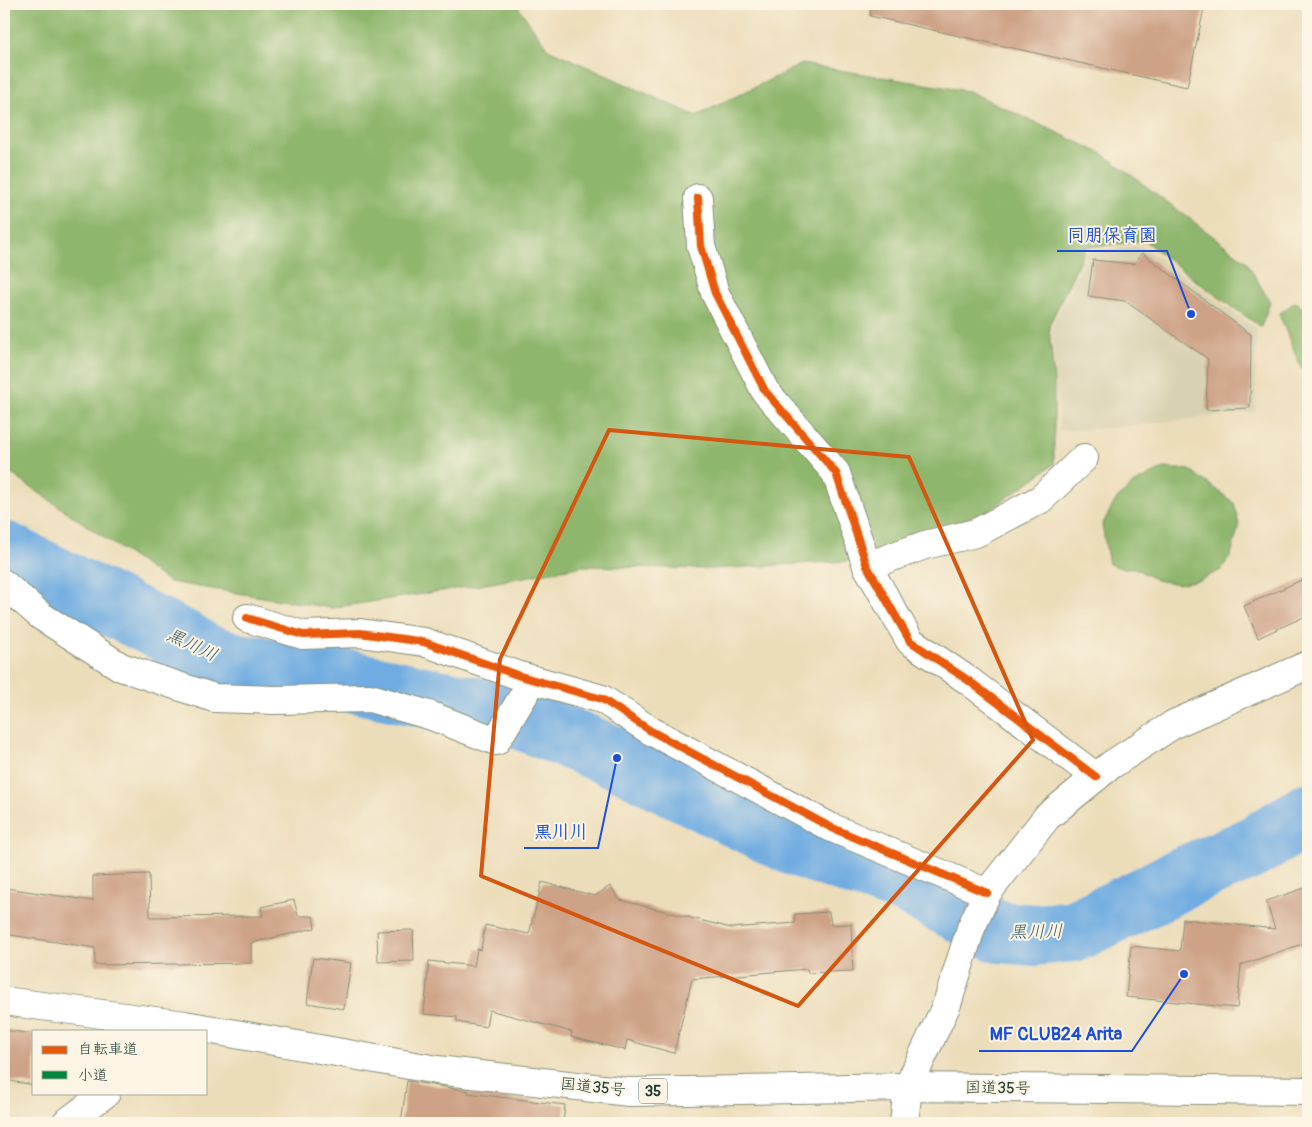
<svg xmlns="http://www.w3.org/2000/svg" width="1312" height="1127" viewBox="0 0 1312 1127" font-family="Pangolin,'Klee One',sans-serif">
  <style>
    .built { fill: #d9d2b2 }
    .forest { fill: #8eb66c; stroke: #567a50 }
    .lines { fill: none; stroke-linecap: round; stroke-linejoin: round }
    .river { stroke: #6face1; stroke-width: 62 }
    .building { fill: #cda286 }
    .street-casing { stroke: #868d77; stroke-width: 30 }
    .secondary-casing { stroke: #868d77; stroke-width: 30 }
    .highway-casing { stroke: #868d77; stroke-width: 30 }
    .street { stroke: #fff; stroke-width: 28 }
    .secondary { stroke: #fff; stroke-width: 28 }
    .highway { stroke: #fff; stroke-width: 28 }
    .quiet { stroke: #00873e; stroke-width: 6; stroke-dasharray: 12 6; stroke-linecap: butt }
    .cycleway-casing { stroke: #fcf5e5; stroke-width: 11 }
    .cycleway { stroke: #e8590c; stroke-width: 8 }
    .marked { fill: none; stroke: #d45610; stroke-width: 4; stroke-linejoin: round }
    .labels { text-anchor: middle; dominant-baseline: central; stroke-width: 4; stroke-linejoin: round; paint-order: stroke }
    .shield { fill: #fcf5e5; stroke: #617469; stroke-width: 1 }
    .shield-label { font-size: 15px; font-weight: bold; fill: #1f3d34 }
    .street-label { font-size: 16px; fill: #1f3d34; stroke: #fcf5e5 }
    .water-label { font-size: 18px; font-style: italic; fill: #375e68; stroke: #fcf5e5 }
    .leader { fill: none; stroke: #1d4ed8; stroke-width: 2 }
    .callout-dot { fill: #1d4ed8; stroke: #fcf5e5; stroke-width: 2 }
    .callout-label { font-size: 18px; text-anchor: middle; font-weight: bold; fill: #1d4ed8; stroke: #fcf5e5; stroke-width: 4; stroke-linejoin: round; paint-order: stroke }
  </style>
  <rect width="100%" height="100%" fill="#fcf5e5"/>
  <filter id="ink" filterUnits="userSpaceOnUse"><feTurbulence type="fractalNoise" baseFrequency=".02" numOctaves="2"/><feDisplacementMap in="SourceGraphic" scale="10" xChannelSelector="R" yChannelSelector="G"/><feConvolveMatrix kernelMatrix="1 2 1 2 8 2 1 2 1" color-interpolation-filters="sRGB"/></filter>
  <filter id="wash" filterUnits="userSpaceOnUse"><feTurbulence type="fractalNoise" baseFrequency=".0096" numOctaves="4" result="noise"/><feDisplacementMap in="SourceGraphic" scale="20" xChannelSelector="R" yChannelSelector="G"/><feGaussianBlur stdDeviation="1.12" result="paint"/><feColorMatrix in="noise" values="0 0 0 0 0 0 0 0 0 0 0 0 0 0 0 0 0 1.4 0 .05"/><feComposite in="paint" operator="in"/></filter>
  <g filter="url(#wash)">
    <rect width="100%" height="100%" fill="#ecddba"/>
    <!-- built -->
    <path class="built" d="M 1140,246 L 1257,329 L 1255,412 L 1109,428 L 1059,431 L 1052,327 L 1087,252 Z"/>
    <!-- forest -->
    <g class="forest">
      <path d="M 4,4 L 516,4 L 548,49 L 696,116 L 802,64 L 968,91 L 1103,154 L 1246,261 L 1270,302 L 1261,327 L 1207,289 L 1145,241 L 1086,247 L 1049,326 L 1054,381 L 1054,464 L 990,510 L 849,561 L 711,569 L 583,566 L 481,585 L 331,608 L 169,582 L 13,475 L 4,465 Z"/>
      <path d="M 1295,302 L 1308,312 L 1308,374 L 1300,366 L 1279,314 Z"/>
      <path d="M 1164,468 L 1190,470 L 1234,503 L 1239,525 L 1231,555 L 1221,570 L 1200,580 L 1178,584 L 1156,580 L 1135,568 L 1121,568 L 1109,564 L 1102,525 L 1116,500 L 1133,484 Z"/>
    </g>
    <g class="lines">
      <!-- river -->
      <path class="river" d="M 4,552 L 186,642 L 204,654 L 238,664 L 340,679 L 514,716 L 617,758 L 794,845 L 907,884 L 999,932 L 1036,935 L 1074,931 L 1146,897 L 1184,877 L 1250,849 L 1308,814"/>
    </g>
    <g id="blocks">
      <!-- building -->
      <g class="building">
        <path d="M 871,4 L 1205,4 L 1187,87 L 870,16 Z"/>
        <path d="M 1142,253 L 1251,335 L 1250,408 L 1206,410 L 1208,359 L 1125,301 L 1088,296 L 1093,260 L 1134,264 Z"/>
        <path d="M 1308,577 L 1308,615 L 1258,638 L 1244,606 Z"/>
        <path d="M 149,874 L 150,917 L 263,916 L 261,907 L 294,900 L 298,916 L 313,916 L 315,928 L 251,943 L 251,963 L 95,965 L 95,948 L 4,934 L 4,904 L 6,888 L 93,901 L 93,876 Z"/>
        <path d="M 542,882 L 595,896 L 610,886 L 620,900 L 731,928 L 795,923 L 795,914 L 829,912 L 831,925 L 851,924 L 853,971 L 808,973 L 807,969 L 692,979 L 674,1053 L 627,1040 L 625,1050 L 571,1037 L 572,1032 L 489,1010 L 486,1027 L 457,1022 L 457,1017 L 424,1014 L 429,961 L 474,966 L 477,949 L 481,950 L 485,925 L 529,934 Z"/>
        <path d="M 1308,887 L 1308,942 L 1241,965 L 1237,1008 L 1126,997 L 1131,946 L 1180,951 L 1183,919 L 1275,929 L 1266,901 Z"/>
        <path d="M 413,930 L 414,961 L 378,962 L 377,931 Z"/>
        <path d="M 313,958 L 351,963 L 344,1009 L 307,1003 Z"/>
        <path d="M 4,1030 L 34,1034 L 34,1085 L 4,1080 Z"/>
        <path d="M 407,1081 L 469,1091 L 468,1093 L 565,1105 L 563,1123 L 401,1123 Z"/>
      </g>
    </g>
  </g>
  <g filter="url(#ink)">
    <use href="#blocks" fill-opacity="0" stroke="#868d77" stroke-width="1"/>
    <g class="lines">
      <defs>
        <g id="street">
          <path d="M 698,198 L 701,246 L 715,293 L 765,391 L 836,473 L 867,566 L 910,641 L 969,681 L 1096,777"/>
          <path d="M 867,566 L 925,545 L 976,533 L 1041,499 L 1084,458"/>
          <path d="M 4,584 L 41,616 L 121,667 L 214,698 L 275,700 L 370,698 L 429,715 L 496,741 L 533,680"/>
          <path d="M 247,618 L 303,635 L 360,633 L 424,642 L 520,676 L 602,699 L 651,731 L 830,827 L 987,893"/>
          <path d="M 66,1123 L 106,1093"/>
          <path d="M 904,1123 L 908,1087"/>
        </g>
        <path id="secondary" d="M 908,1087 L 947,1004 L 971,928 L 987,893 L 1047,817 L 1111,765 L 1174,724 L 1308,665"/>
        <path id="highway" d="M 4,1001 L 185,1025 L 437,1070 L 629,1092 L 908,1087 L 1308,1091"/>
      </defs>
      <!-- street casing -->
      <use href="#street" class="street-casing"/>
      <!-- secondary casing -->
      <use href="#secondary" class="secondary-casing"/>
      <!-- highway casing -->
      <use href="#highway" class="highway-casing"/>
      <!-- street -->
      <use href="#street" class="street"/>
      <!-- secondary -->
      <use href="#secondary" class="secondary"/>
      <!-- highway -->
      <use href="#highway" class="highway"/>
      <!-- quiet -->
      <path class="quiet" d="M 226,1122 L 227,1123"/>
      <defs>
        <g id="cycleway">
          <path d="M 698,198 L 701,246 L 715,293 L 765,391 L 836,473 L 867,566 L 910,641 L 969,681 L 1096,777"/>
          <path d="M 247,618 L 303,635 L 360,633 L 424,642 L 520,676 L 602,699 L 651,731 L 830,827 L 987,893"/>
        </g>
      </defs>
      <!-- cycleway casing -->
      <use href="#cycleway" class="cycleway-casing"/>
      <!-- cycleway -->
      <use href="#cycleway" class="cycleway"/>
    </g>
  </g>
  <!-- marked area -->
  <path class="marked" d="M 609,430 L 909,457 L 1033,740 L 798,1006 L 481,876 L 500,659 Z"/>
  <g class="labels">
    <!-- shield labels -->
    <rect class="shield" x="639" y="1078.5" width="28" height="25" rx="4"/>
    <g class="shield-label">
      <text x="653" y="1091">35</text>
    </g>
    <!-- street labels -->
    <g class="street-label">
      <text transform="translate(593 1087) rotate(6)">国道35号</text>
      <text transform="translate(998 1088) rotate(1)">国道35号</text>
    </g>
    <!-- water labels -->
    <g class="water-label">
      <text transform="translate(192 645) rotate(25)">黒川川</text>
      <text transform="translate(1036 932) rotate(-1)">黒川川</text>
    </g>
  </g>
  <!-- callouts -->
  <path class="leader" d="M1191 314L1167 251H1057M617 758L598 848H524M1184 974L1132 1051H979"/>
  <g class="callout-dot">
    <circle cx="1191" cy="314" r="5"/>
    <circle cx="617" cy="758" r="5"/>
    <circle cx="1184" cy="974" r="5"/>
  </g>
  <g class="callout-label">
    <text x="1112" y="241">同朋保育園</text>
    <text x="561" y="838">黒川川</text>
    <text x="1056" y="1040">MF CLUB24 Arita</text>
  </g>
  <!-- margin -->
  <rect width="1312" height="1127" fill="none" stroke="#fcf5e5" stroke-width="20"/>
  <!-- legend -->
  <rect x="32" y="1030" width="175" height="65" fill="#fcf5e5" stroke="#a4ab9e"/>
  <rect x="42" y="1046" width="25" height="8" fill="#e8590c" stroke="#a4ab9e"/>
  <text x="78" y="1054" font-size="15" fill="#1f3d34">自転車道</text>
  <rect x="42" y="1071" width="25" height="8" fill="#00873e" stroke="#a4ab9e"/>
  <text x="78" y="1080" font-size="15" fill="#1f3d34">小道</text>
</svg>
